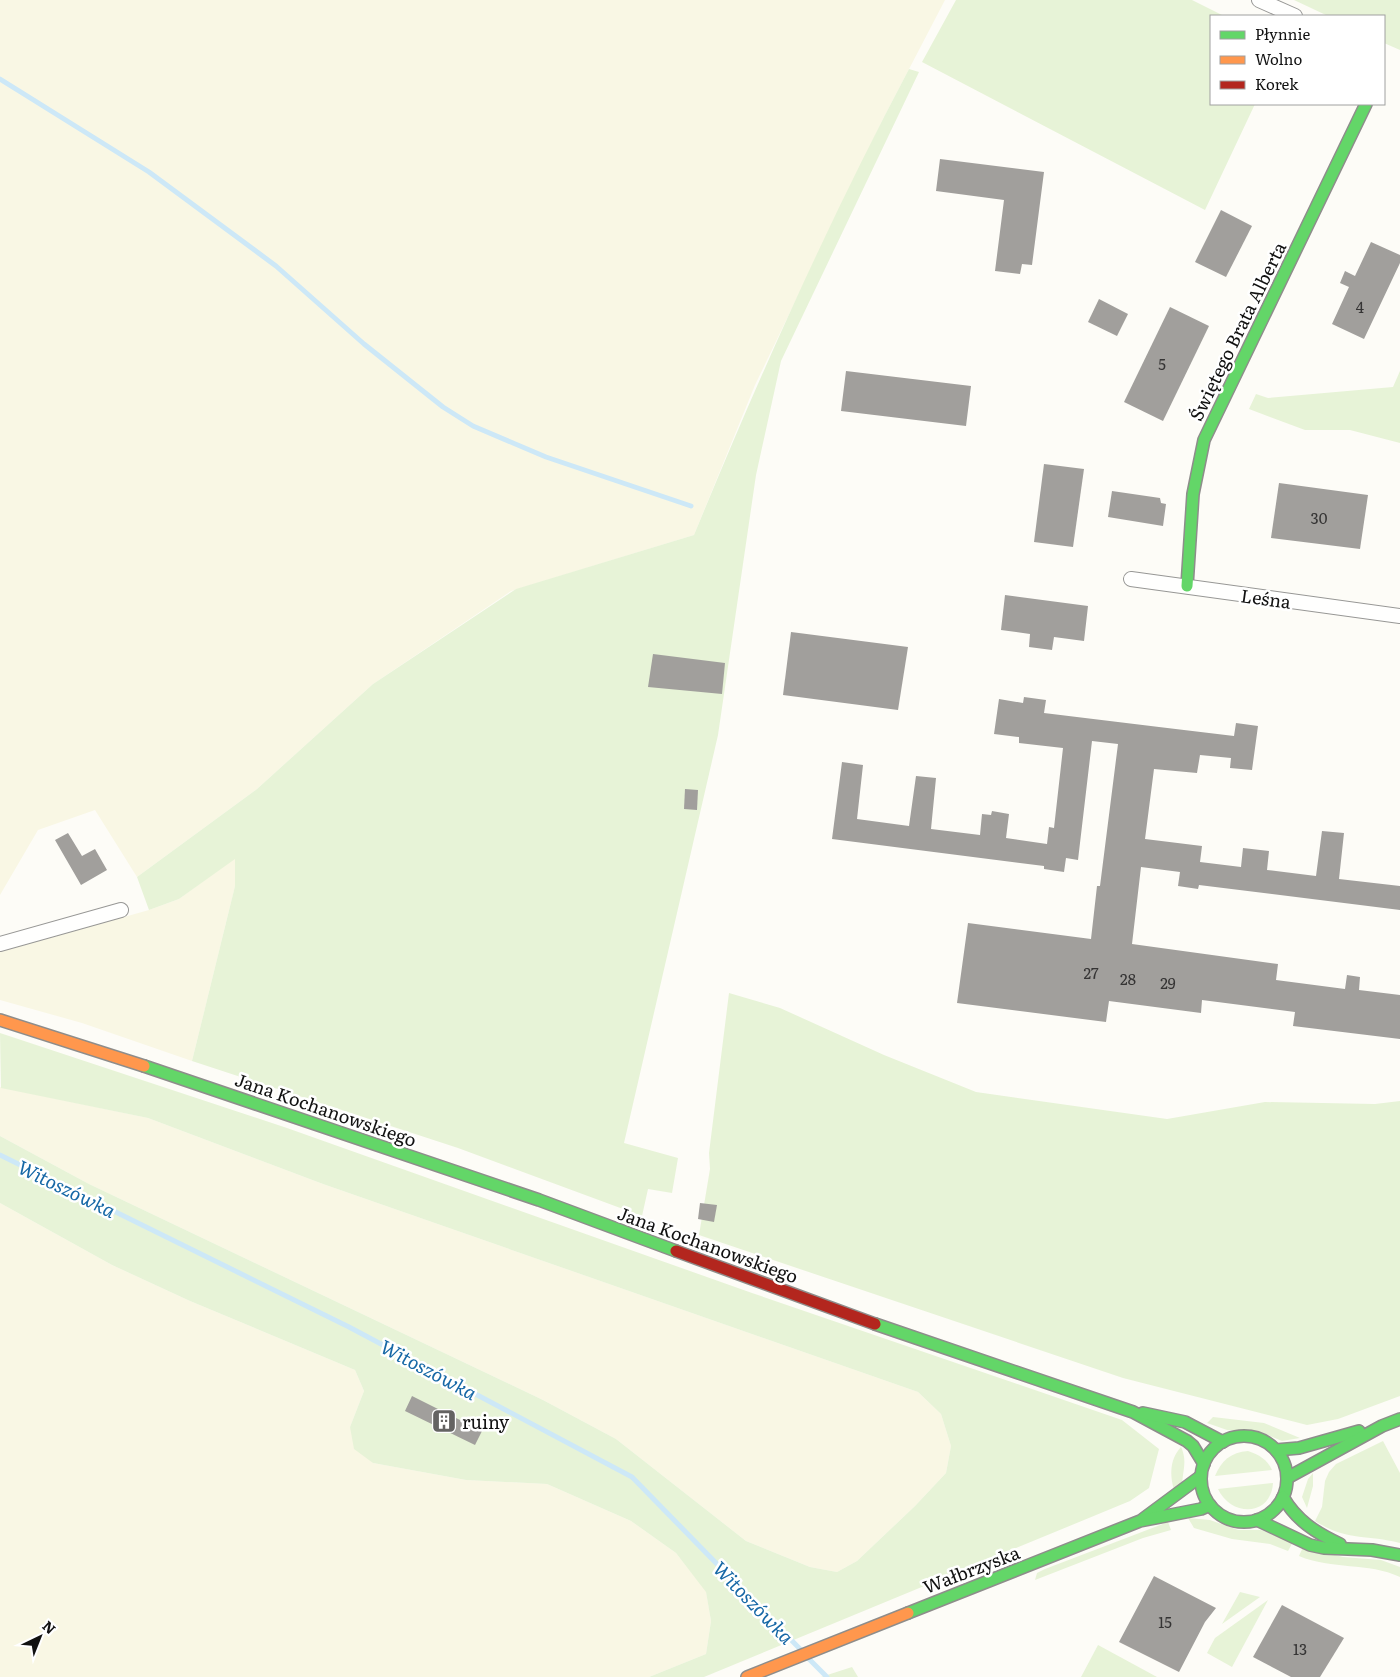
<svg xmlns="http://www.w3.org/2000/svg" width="1400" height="1677" viewBox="0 0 1400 1677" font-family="Literata,serif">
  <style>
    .farmland { fill: #f9f7e4 }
    .green { fill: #e7f3d7 }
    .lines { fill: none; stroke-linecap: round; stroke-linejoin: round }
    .stream { stroke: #cde8f7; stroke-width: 5 }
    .building { fill: #a19f9c }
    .street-casing { stroke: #979795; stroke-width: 16 }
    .fast-casing { stroke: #8e8d8b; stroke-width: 14 }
    .slow-casing { stroke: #8e8d8b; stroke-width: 14 }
    .jam-casing { stroke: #8e8d8b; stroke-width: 14 }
    .street { stroke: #fffffe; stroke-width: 14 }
    .fast { stroke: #63d668; stroke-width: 11 }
    .slow { stroke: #ff974d; stroke-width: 11 }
    .jam { stroke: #b3261e; stroke-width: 11 }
    .labels { text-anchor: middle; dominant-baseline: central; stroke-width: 5; stroke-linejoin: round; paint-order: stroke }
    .number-label { font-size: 15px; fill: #353434 }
    .street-label { font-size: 18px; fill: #111; stroke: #fff }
    .poi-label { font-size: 18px; fill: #111; stroke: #fff; text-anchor: start }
    .water-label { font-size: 19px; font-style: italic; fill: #1768a6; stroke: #fff }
  </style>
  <rect width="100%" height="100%" fill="#fdfcf7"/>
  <!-- farmland -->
  <g class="farmland">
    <path d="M 0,0 L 945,0 L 883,119 L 755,385 L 694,535 L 511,591 L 373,684 L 257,789 L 137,877 L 95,810 L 38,830 L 0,895 Z"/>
    <path d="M 235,858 L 235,886 L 192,1061 L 82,1023 L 0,1000 L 0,952 L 149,910 L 179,899 Z"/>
    <path d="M 0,1087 L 148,1118 L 323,1184 L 918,1392 L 941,1414 L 951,1446 L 946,1473 L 915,1506 L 857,1561 L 837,1572 L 810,1567 L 746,1541 L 616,1439 L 543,1400 L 89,1184 L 0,1136 Z"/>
    <path d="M 0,1203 L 112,1265 L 190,1301 L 355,1370 L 364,1391 L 350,1427 L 373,1463 L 466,1480 L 547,1484 L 631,1521 L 676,1553 L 706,1591 L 711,1621 L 706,1654 L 649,1677 L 0,1677 Z"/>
  </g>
  <!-- green -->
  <g class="green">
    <path d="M 956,0 L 1192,0 L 1224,16 L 1211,16 L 1211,104 L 1255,104 L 1205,210 L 922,62 Z"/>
    <path d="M 1294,0 L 1400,0 L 1400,50 L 1384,43 L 1384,16 L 1328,16 Z"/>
    <path d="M 909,69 L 919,72 L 781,361 L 756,475 L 718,735 L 624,1143 L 678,1158 L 672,1193 L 648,1189 L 642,1216 L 458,1148 L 192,1061 L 235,886 L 235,859 L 179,899 L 149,910 L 137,877 L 257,789 L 373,684 L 516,589 L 694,535 C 759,377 829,220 909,69 Z"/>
    <path d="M 1400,371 L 1400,443 L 1350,430 L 1305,430 L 1249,409 L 1256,394 L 1268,398 L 1393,387 Z"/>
    <path d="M 729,993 L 780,1008 L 884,1055 L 976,1092 L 1167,1119 L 1265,1102 L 1375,1104 L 1400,1101 L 1400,1396 L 1338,1419 L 1307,1425 L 1123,1378 L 699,1235 L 710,1169 L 709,1153 Z"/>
    <path d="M 0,1033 L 287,1128 L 752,1293 L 1122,1420 L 1159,1449 L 1149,1488 L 1130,1501 L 704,1677 L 649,1677 L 706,1654 L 711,1621 L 706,1592 L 676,1553 L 631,1521 L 547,1484 L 466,1480 L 373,1463 L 354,1449 L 350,1427 L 364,1391 L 355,1370 L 190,1301 L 112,1265 L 0,1203 L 0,1136 L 89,1184 L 543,1400 L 616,1439 L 746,1541 L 810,1567 L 837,1572 L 857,1561 L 915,1506 L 946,1473 L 951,1446 L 941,1414 L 918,1392 L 323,1184 L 148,1118 L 1,1088 Z"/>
    <path d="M 1213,1417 L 1264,1423 L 1300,1438 L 1282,1441 L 1258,1431 L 1227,1430 L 1207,1423 Z"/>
    <path d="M 1383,1441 L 1400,1473 L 1400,1543 C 1365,1534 1349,1542 1315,1521 L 1322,1507 L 1325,1481 L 1329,1472 L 1336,1464 Z"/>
    <path d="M 1181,1447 C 1189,1464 1180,1475 1183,1492 L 1176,1496 C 1170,1479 1168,1461 1181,1447 Z"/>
    <path d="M 1248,1451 C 1259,1455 1267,1459 1272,1470 L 1215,1476 C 1221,1461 1231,1452 1248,1451 Z"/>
    <path d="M 1313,1473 L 1313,1486 L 1307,1508 L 1302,1497 L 1308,1479 Z"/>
    <path d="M 1273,1483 C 1271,1517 1231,1517 1218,1489 Z"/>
    <path d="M 1188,1518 L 1210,1520 L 1238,1530 L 1261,1530 L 1293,1542 L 1288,1551 L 1270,1544 L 1232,1539 L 1194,1528 Z"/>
    <path d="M 1168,1522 L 1171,1530 L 1143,1538 L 1035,1580 L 1037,1573 L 1045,1569 Z"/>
    <path d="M 1303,1547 L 1343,1557 L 1381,1560 L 1400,1567 L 1400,1577 C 1368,1562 1332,1570 1299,1556 Z"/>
    <path d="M 1240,1592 L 1260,1597 L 1222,1624 Z"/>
    <path d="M 1268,1600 L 1232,1667 L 1207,1653 L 1215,1638 Z"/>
    <path d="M 1098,1645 L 1157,1677 L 1081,1677 Z"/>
    <path d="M 852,1667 L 858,1677 L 821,1677 Z"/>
  </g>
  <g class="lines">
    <!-- stream -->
    <g class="stream">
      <path d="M 0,79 L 149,172 L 276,266 L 364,344 L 443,407 L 473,426 L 546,457 L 691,506"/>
      <path d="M 0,1155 L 349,1327 L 632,1477 L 802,1651"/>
      <path d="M 807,1657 L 827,1677"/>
    </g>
  </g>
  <!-- building -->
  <g class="building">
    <path d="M 940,159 L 1044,172 L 1032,265 L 1022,264 L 1020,274 L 995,271 L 1004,200 L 936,191 Z"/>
    <path d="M 1221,210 L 1252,226 L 1226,277 L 1195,262 Z"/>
    <path d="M 1371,242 L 1400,255 L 1400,263 L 1364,339 L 1332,324 L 1349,287 L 1340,283 L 1345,271 L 1355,276 Z"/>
    <path d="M 1099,299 L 1128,314 L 1117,336 L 1088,322 Z"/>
    <path d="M 1170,307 L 1209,326 L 1163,421 L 1124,402 Z"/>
    <path d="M 846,371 L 971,386 L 966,426 L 841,411 Z"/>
    <path d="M 1044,464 L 1084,469 L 1073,547 L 1034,542 Z"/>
    <path d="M 1279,483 L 1368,495 L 1360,549 L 1271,538 Z"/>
    <path d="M 1112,491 L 1160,498 L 1161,503 L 1166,504 L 1163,526 L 1108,517 Z"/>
    <path d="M 1005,595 L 1088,606 L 1084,641 L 1054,637 L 1052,650 L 1029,647 L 1030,634 L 1001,630 Z"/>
    <path d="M 791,632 L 908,647 L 898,710 L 783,695 Z"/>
    <path d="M 653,654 L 725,663 L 722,694 L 648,687 Z"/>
    <path d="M 1024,697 L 1046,700 L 1044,713 L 1159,727 L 1234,736 L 1236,723 L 1258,726 L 1252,770 L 1230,768 L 1231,758 L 1200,755 L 1197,773 L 1154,769 L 1145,839 L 1202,846 L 1200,862 L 1241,867 L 1243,848 L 1269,851 L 1267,870 L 1316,876 L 1322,831 L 1344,833 L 1339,879 L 1400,886 L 1400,910 L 1199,885 L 1198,889 L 1178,886 L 1180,872 L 1141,867 L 1132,944 L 1278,964 L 1276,980 L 1345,989 L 1347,975 L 1360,977 L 1359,990 L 1400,995 L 1400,1039 L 1293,1026 L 1295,1012 L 1202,1000 L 1201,1013 L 1109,1001 L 1106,1022 L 957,1003 L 968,923 L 1091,939 L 1097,886 L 1100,886 L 1118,744 L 1092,741 L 1078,860 L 1066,858 L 1064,872 L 1044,869 L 1044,866 L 832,839 L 842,762 L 863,765 L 857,819 L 909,826 L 916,776 L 936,778 L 931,829 L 980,835 L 982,814 L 991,815 L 992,811 L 1009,814 L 1006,838 L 1047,844 L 1049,827 L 1054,828 L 1063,748 L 1019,743 L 1019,737 L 994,734 L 999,699 L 1023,703 Z"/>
    <path d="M 685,789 L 698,790 L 697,810 L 684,809 Z"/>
    <path d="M 68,833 L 82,856 L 95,849 L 107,870 L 81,885 L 55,840 Z"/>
    <path d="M 700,1203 L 717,1205 L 714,1222 L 698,1219 Z"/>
    <path d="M 412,1396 L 482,1431 L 475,1445 L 405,1411 Z"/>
    <path d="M 1154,1576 L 1216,1608 L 1205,1622 L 1179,1672 L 1119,1642 Z"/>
    <path d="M 1282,1605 L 1344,1638 L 1320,1677 L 1291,1677 L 1253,1657 Z"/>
  </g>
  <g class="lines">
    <defs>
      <g id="street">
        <path d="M 1259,0 L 1295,16"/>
        <path d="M 1131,579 L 1400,616"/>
        <path d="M 0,944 L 121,910"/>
      </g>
      <g id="fast">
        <path d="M 1187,586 L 1193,494 L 1204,440 L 1366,104"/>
        <path d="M 144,1066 L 539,1200 L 676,1251"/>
        <path d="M 875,1324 L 1133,1412 L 1187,1441 L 1193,1446 L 1204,1464"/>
        <path d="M 1143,1413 L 1185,1422 L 1223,1442"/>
        <circle cx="1244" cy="1479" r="43"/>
        <path d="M 1276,1450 L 1299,1448 L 1359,1431"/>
        <path d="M 1287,1478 L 1382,1426 L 1400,1419"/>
        <path d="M 1283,1497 C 1296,1520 1316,1533 1340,1544"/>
        <path d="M 1143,1519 L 1201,1476"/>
        <path d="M 1257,1520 L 1310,1545 L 1324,1548 L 1372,1550 L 1400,1555"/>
        <path d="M 908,1613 L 1140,1521 L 1201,1509 L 1210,1505"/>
      </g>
      <g id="slow">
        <path d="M 0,1020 L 144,1066"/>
        <path d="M 747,1677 L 908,1613"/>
      </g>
      <path id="jam" d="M 676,1251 L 875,1324"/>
    </defs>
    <!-- street casing -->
    <use href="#street" class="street-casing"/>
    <!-- fast casing -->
    <use href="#fast" class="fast-casing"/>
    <!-- slow casing -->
    <use href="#slow" class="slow-casing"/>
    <!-- jam casing -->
    <use href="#jam" class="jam-casing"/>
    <!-- street -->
    <use href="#street" class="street"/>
    <!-- fast -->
    <use href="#fast" class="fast"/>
    <!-- slow -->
    <use href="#slow" class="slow"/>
    <!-- jam -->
    <use href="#jam" class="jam"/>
  </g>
  <!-- icons -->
  <defs>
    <symbol id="building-square" viewBox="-11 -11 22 22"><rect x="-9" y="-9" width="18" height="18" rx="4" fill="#646362" stroke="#fff"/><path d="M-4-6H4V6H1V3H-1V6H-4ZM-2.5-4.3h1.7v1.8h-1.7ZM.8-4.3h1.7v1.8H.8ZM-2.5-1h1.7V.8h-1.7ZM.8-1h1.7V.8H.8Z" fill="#fff"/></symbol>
  </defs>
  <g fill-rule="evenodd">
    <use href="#building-square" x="430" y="1407" width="28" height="28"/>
  </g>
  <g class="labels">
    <!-- number labels -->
    <g class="number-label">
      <text x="1360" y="306">4</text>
      <text x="1162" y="363">5</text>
      <text x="1319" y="517">30</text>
      <text x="1091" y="972">27</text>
      <text x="1128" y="978">28</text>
      <text x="1168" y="982">29</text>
      <text x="1165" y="1621">15</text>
      <text x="1300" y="1648">13</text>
    </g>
    <!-- street labels -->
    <g class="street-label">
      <text transform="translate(1237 331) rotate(-64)">Świętego Brata Alberta</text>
      <text transform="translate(1266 598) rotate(8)">Leśna</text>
      <text transform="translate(326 1109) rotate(19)">Jana Kochanowskiego</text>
      <text transform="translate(708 1244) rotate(20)">Jana Kochanowskiego</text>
      <text transform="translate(971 1569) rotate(-21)">Wałbrzyska</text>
    </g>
    <!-- poi labels -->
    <g class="poi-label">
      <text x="462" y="1421">ruiny</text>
    </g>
    <!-- water labels -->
    <g class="water-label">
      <text transform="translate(67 1188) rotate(26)">Witoszówka</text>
      <text transform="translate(429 1369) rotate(28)">Witoszówka</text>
      <text transform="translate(754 1602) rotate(46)">Witoszówka</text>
    </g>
  </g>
  <!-- legend -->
  <rect x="1210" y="15" width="175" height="90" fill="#ffffff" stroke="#a0a0a0"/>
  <rect x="1220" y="31" width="25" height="8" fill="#63d668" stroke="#a0a0a0"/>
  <text x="1255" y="40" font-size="15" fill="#111111">Płynnie</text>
  <rect x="1220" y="56" width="25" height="8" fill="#ff974d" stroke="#a0a0a0"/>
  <text x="1255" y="65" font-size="15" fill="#111111">Wolno</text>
  <rect x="1220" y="81" width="25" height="8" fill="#b3261e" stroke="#a0a0a0"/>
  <text x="1255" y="90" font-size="15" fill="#111111">Korek</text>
  <!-- north arrow -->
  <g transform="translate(40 1637) rotate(43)" stroke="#ffffff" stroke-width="4" paint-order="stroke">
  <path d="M0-4L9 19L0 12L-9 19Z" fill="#111111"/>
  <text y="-8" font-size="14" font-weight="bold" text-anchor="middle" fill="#111111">N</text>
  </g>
</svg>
